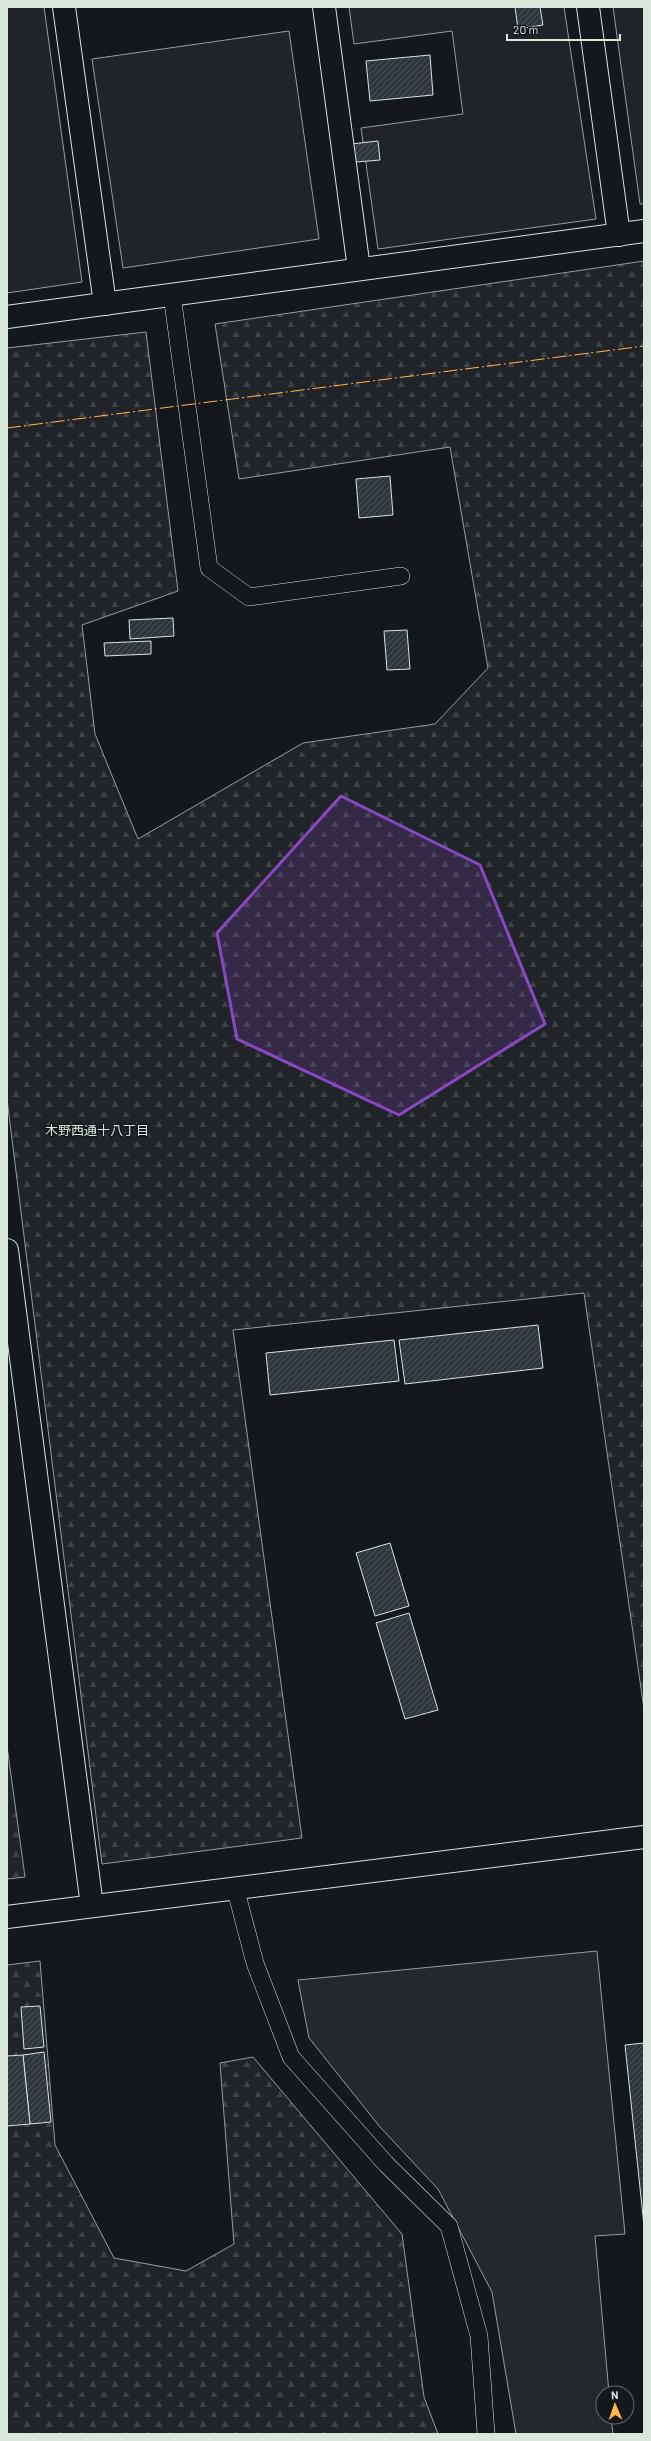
<svg xmlns="http://www.w3.org/2000/svg" width="651" height="2441" viewBox="0 0 651 2441" font-family="Barlow,'Noto Sans JP',sans-serif">
  <style>
    .green { fill: #202428; stroke: #939e99 }
    .forest { fill: url(#forest-firs); stroke: #939e99 }
    .parking { fill: #24282b; stroke: #939e99 }
    .building { fill: url(#building-hatch); stroke: #d8e6dc }
    .lines { fill: none; stroke-linecap: round; stroke-linejoin: round }
    .service-casing { stroke: #d8e6dc; stroke-width: 18 }
    .minor-casing { stroke: #d8e6dc; stroke-width: 24 }
    .service { stroke: #14181c; stroke-width: 17 }
    .minor { stroke: #14181c; stroke-width: 22 }
    .power { stroke: #ffb74d; stroke-width: 1; stroke-dasharray: 14 3 2 3; stroke-linecap: butt }
    .marked { fill: #8948c3; fill-opacity: 0.2; stroke: #8948c3; stroke-width: 3; stroke-linejoin: round }
    .labels { text-anchor: middle; dominant-baseline: central; stroke-width: 3; stroke-linejoin: round; paint-order: stroke }
    .neighbourhood-label { font-size: 13px; fill: #d8e6dc; stroke: #14181c }
  </style>
  <defs>
    <pattern id="forest-firs" width="22" height="20" patternUnits="userSpaceOnUse"><rect width="22" height="20" fill="#202428"/><path d="M5 1l3.5 6h-7zM16 11l3.5 6h-7z" fill="#404447"/></pattern>
    <pattern id="building-hatch" width="6" height="6" patternUnits="userSpaceOnUse"><rect width="6" height="6" fill="#2c363c"/><path d="M-1 1l2-2M0 6l6-6M5 7l2-2" fill="none" stroke="#4a5358"/></pattern>
  </defs>
  <rect width="100%" height="100%" fill="#14181c"/>
  <!-- green -->
  <g class="green">
    <path d="M 7,7 L 44,7 L 82,282 L 7,293 Z"/>
    <path d="M 349,7 L 564,7 L 596,219 L 378,249 L 361,128 L 463,114 L 452,31 L 354,44 Z"/>
    <path d="M 613,7 L 644,7 L 644,204 L 640,204 Z"/>
    <path d="M 289,31 L 319,239 L 123,268 L 92,59 Z"/>
  </g>
  <!-- forest -->
  <g class="forest">
    <path d="M 644,261 L 644,1709 L 584,1293 L 233,1330 L 302,1838 L 102,1864 L 7,1099 L 7,348 L 146,332 L 178,591 L 82,625 L 95,734 L 138,839 L 303,743 L 435,724 L 488,668 L 450,447 L 239,479 L 215,324 Z"/>
    <path d="M 7,1746 L 25,1877 L 7,1879 Z"/>
    <path d="M 40,1961 L 55,2145 L 114,2258 L 186,2271 L 234,2244 L 220,2063 L 253,2057 L 402,2234 L 424,2397 L 438,2434 L 7,2434 L 7,1965 Z"/>
  </g>
  <!-- parking -->
  <path class="parking" d="M 597,1951 L 625,2234 L 595,2236 L 609,2393 L 603,2393 L 603,2417 L 611,2417 L 613,2434 L 516,2434 L 492,2292 L 438,2189 L 380,2127 L 309,2038 L 298,1980 Z"/>
  <!-- building -->
  <g class="building">
    <path d="M 515,7 L 540,7 L 543,25 L 518,29 Z"/>
    <path d="M 430,55 L 433,95 L 370,101 L 366,61 Z"/>
    <path d="M 378,141 L 380,160 L 344,163 L 342,145 Z"/>
    <path d="M 390,476 L 393,515 L 359,518 L 356,479 Z"/>
    <path d="M 173,618 L 174,636 L 130,639 L 129,620 Z"/>
    <path d="M 407,630 L 410,669 L 387,670 L 384,631 Z"/>
    <path d="M 151,641 L 151,654 L 105,656 L 104,643 Z"/>
    <path d="M 538,1325 L 543,1368 L 405,1384 L 399,1340 Z"/>
    <path d="M 394,1340 L 399,1381 L 270,1395 L 266,1353 Z"/>
    <path d="M 390,1543 L 409,1606 L 375,1616 L 356,1553 Z"/>
    <path d="M 409,1613 L 438,1710 L 405,1719 L 376,1623 Z"/>
    <path d="M 40,2006 L 44,2047 L 24,2049 L 21,2007 Z"/>
    <path d="M 644,2043 L 644,2226 L 625,2045 Z"/>
    <path d="M 44,2052 L 51,2122 L 30,2124 L 23,2055 Z"/>
    <path d="M 23,2055 L 30,2124 L 7,2126 L 7,2056 Z"/>
  </g>
  <g class="lines">
    <defs>
      <g id="service">
        <path d="M 172,295 L 209,568 L 249,597 L 401,576"/>
        <path d="M 235,1887 L 255,1963 L 291,2057 L 386,2164 L 449,2226 L 479,2336 L 486,2434"/>
      </g>
      <g id="minor">
        <path d="M 64,7 L 105,304"/>
        <path d="M 324,7 L 359,269"/>
        <path d="M 588,7 L 619,235"/>
        <path d="M 7,317 L 644,231"/>
        <path d="M 7,1250 L 92,1906"/>
        <path d="M 7,1917 L 644,1837"/>
      </g>
    </defs>
    <!-- service casing -->
    <use href="#service" class="service-casing"/>
    <!-- minor casing -->
    <use href="#minor" class="minor-casing"/>
    <!-- service -->
    <use href="#service" class="service"/>
    <!-- minor -->
    <use href="#minor" class="minor"/>
    <!-- power -->
    <path class="power" d="M 7,428 L 644,346"/>
  </g>
  <!-- marked area -->
  <path class="marked" d="M 341,796 L 480,865 L 545,1024 L 399,1115 L 237,1039 L 217,933 Z"/>
  <g class="labels">
    <!-- neighbourhood labels -->
    <g class="neighbourhood-label">
      <text x="97" y="1130">木野西通十八丁目</text>
    </g>
  </g>
  <!-- border -->
  <rect width="651" height="2441" fill="none" stroke="#d8e6dc" stroke-width="16"/>
  <!-- north arrow -->
  <g transform="translate(615 2405) rotate(358)"><circle r="19" fill="#14181c" stroke="#626a69"/>
  <path d="M0-3L7 15L0 10L-7 15Z" fill="#ffb74d"/>
  <text y="-6" font-size="11" font-weight="bold" text-anchor="middle" fill="#d8e6dc">N</text>
  </g>
  <!-- scale -->
  <path d="M507 34v6h113v-6" fill="none" stroke="#d8e6dc" stroke-width="2"/>
  <text x="513" y="34" font-size="12" fill="#d8e6dc" stroke="#14181c" stroke-width="3" paint-order="stroke">20 m</text>
</svg>
